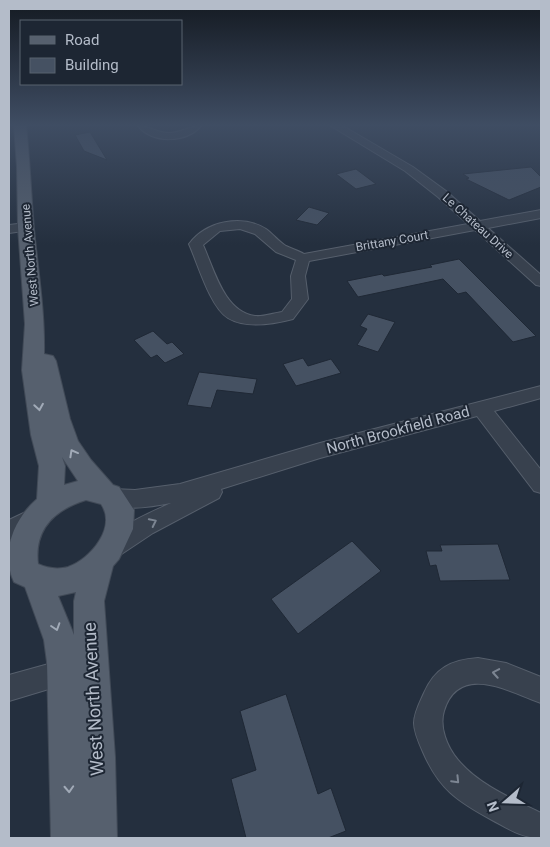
<svg xmlns="http://www.w3.org/2000/svg" width="550" height="847" viewBox="0 0 550 847" font-family="Roboto,sans-serif">
  <style>
    .building { fill: #455162; stroke: #1f2835 }
    .lines { fill: none; stroke-linecap: round; stroke-linejoin: round }
    .minor-casing { stroke: #565f6c; stroke-width: 2 }
    .major-casing { stroke: #414a57; stroke-width: 2 }
    .minor { fill: #38414e; fill-rule: evenodd }
    .major { fill: #56606e; fill-rule: evenodd }
    .oneway { stroke: #a1aab7 }
    .oneway2 { stroke: #7c8592 }
    .labels { text-anchor: middle; dominant-baseline: central; stroke-width: 4; stroke-linejoin: round; paint-order: stroke }
    .far-street-label { font-size: 12px; fill: #b4bcc9; stroke: #1d2633 }
    .street-label { font-size: 15px; fill: #b4bcc9; stroke: #1d2633 }
    .near-street-label { font-size: 18px; fill: #b4bcc9; stroke: #1d2633 }
  </style>
  <rect width="100%" height="100%" fill="#242f3e"/>
  <!-- building -->
  <g class="building">
    <path d="M 90,132 L 107,160 L 84,151 L 75,135 Z"/>
    <path d="M 531,167 L 541,177 L 541,187 L 509,200 L 466,179 L 469,178 L 463,174 Z"/>
    <path d="M 356,169 L 376,184 L 356,189 L 336,174 Z"/>
    <path d="M 309,207 L 329,213 L 317,225 L 296,220 Z"/>
    <path d="M 459,259 L 536,336 L 513,342 L 466,292 L 458,294 L 443,279 L 358,297 L 347,281 L 382,274 L 384,276 L 432,267 L 430,265 Z"/>
    <path d="M 368,314 L 395,322 L 378,352 L 357,345 L 367,329 L 360,326 Z"/>
    <path d="M 153,331 L 167,344 L 172,342 L 184,354 L 165,363 L 157,355 L 151,358 L 134,340 Z"/>
    <path d="M 303,358 L 308,366 L 331,359 L 341,373 L 296,386 L 283,364 Z"/>
    <path d="M 199,372 L 257,379 L 253,394 L 217,390 L 211,408 L 187,405 Z"/>
    <path d="M 352,541 L 381,571 L 298,634 L 271,599 Z"/>
    <path d="M 498,544 L 510,580 L 440,581 L 436,565 L 430,566 L 426,551 L 442,551 L 440,545 Z"/>
    <path d="M 286,694 L 318,794 L 331,788 L 346,831 L 328,838 L 246,838 L 231,779 L 256,770 L 240,711 Z"/>
  </g>
  <g class="lines">
    <defs>
      <g id="minor">
        <path d="M 138,126 C 150,126 158,133 169,133 C 181,133 189,126 201,126 C 186,143 153,144 138,126 Z"/>
        <path d="M 331,126 L 343,126 L 413,167 L 446,191 L 480,221 L 541,210 L 541,218 L 488,228 L 541,275 L 541,286 L 536,285 L 475,230 L 309,261 L 305,276 L 308,299 L 293,319 C 274,324 246,329 228,318 C 210,307 198,264 189,244 C 206,221 242,214 266,229 C 273,234 279,242 286,246 C 292,249 299,251 304,254 L 468,224 L 438,197 L 405,171 ZM 240,229 L 255,234 L 276,252 L 296,260 L 291,276 L 292,299 L 282,312 C 274,313 263,317 255,316 C 224,312 214,269 203,245 L 220,231 Z"/>
        <path d="M 26,223 L 31,224 L 32,227 L 31,230 L 9,233 L 9,225 Z"/>
        <path d="M 541,386 L 541,398 L 494,411 L 541,470 L 541,493 L 534,491 L 477,416 L 320,458 L 221,489 L 222,492 L 219,498 L 153,533 L 120,555 L 112,558 L 104,555 L 101,548 C 110,529 152,512 171,503 C 150,507 126,511 106,504 L 103,498 L 106,492 L 113,489 L 135,490 L 180,484 L 320,443 Z"/>
        <path d="M 36,507 L 44,510 L 47,516 L 44,522 L 9,540 L 9,520 Z"/>
        <path d="M 478,658 L 506,663 L 541,677 L 541,703 C 510,692 459,662 444,711 C 439,727 447,747 458,760 C 479,785 513,799 541,813 L 541,838 C 522,838 509,829 492,820 C 457,801 439,789 423,752 C 419,743 414,732 414,723 C 414,713 420,702 424,693 C 435,668 451,660 478,658 Z"/>
        <path d="M 63,660 L 72,664 L 76,673 L 72,682 L 9,701 L 9,675 Z"/>
      </g>
      <path id="major" d="M 14,126 L 26,126 C 30,160 31,195 34,229 C 38,271 45,312 44,354 L 53,356 L 56,361 L 70,419 L 78,441 L 91,460 L 113,485 L 119,487 L 134,510 L 133,529 L 119,559 L 113,566 L 104,601 L 115,757 L 117,838 L 51,838 L 47,662 L 44,640 L 25,587 L 14,582 C 0,552 14,519 37,499 L 39,466 L 31,435 L 22,370 L 25,324 L 18,227 L 17,167 ZM 62,457 L 78,481 L 64,485 L 65,466 ZM 86,500 L 101,504 C 117,527 91,559 68,567 C 57,570 47,568 38,564 C 34,529 54,510 86,500 ZM 76,592 L 74,601 L 74,635 L 58,596 Z"/>
    </defs>
    <!-- minor casing -->
    <use href="#minor" class="minor-casing"/>
    <!-- major casing -->
    <use href="#major" class="major-casing"/>
    <!-- minor -->
    <use href="#minor" class="minor"/>
    <!-- major -->
    <use href="#major" class="major"/>
  </g>
  <!-- one-way arrows -->
  <defs><path id="oneway-chevron" d="M-2-3.5L2.5 0L-2 3.5" fill="none" stroke-width="1.6" stroke-linecap="round" stroke-linejoin="round" transform="scale(1.25)"/></defs>
  <g class="oneway">
    <use href="#oneway-chevron" transform="translate(39 407) rotate(81)"/>
    <use href="#oneway-chevron" transform="translate(73 453) rotate(-119)"/>
    <use href="#oneway-chevron" transform="translate(56 627) rotate(72)"/>
    <use href="#oneway-chevron" transform="translate(69 789) rotate(87)"/>
  </g>
  <g class="oneway2">
    <use href="#oneway-chevron" transform="translate(153 522) rotate(-26)"/>
    <use href="#oneway-chevron" transform="translate(496 673) rotate(-170)"/>
    <use href="#oneway-chevron" transform="translate(456 780) rotate(46)"/>
  </g>
  <!-- sky -->
  <linearGradient id="sky" x2="0" y2="1"><stop stop-color="#141a22"/><stop offset="0.51" stop-color="#3f4d63"/><stop offset="1" stop-color="#3f4d63" stop-opacity="0"/></linearGradient>
  <rect width="550" height="245" fill="url(#sky)"/>
  <g class="labels">
    <!-- far-street labels -->
    <g class="far-street-label">
      <text transform="translate(478 226) rotate(42)">Le Chateau Drive</text>
      <text transform="translate(392 241) rotate(-10)">Brittany Court</text>
      <text transform="translate(30 255) rotate(-95)">West North Avenue</text>
    </g>
    <!-- street labels -->
    <g class="street-label">
      <text transform="translate(398 430) rotate(-15)">North Brookfield Road</text>
    </g>
    <!-- near-street labels -->
    <g class="near-street-label">
      <text transform="translate(93 699) rotate(-93)">West North Avenue</text>
    </g>
  </g>
  <!-- border -->
  <rect width="550" height="847" fill="none" stroke="#b4bcc9" stroke-width="20"/>
  <!-- legend -->
  <rect x="20" y="20" width="162" height="65" fill="#1d2633" stroke="#59626f"/>
  <rect x="30" y="36" width="25" height="8" fill="#56606e" stroke="#59626f"/>
  <text x="65" y="45" font-size="15" fill="#b4bcc9">Road</text>
  <rect x="30" y="58" width="25" height="15" fill="#455162" stroke="#59626f"/>
  <text x="65" y="70" font-size="15" fill="#b4bcc9">Building</text>
  <!-- north arrow -->
  <g transform="translate(505 802) rotate(250)" stroke="#1d2633" stroke-width="4" paint-order="stroke">
  <path d="M0-4L9 19L0 12L-9 19Z" fill="#b4bcc9"/>
  <text y="-8" font-size="14" font-weight="bold" text-anchor="middle" fill="#b4bcc9">N</text>
  </g>
</svg>
